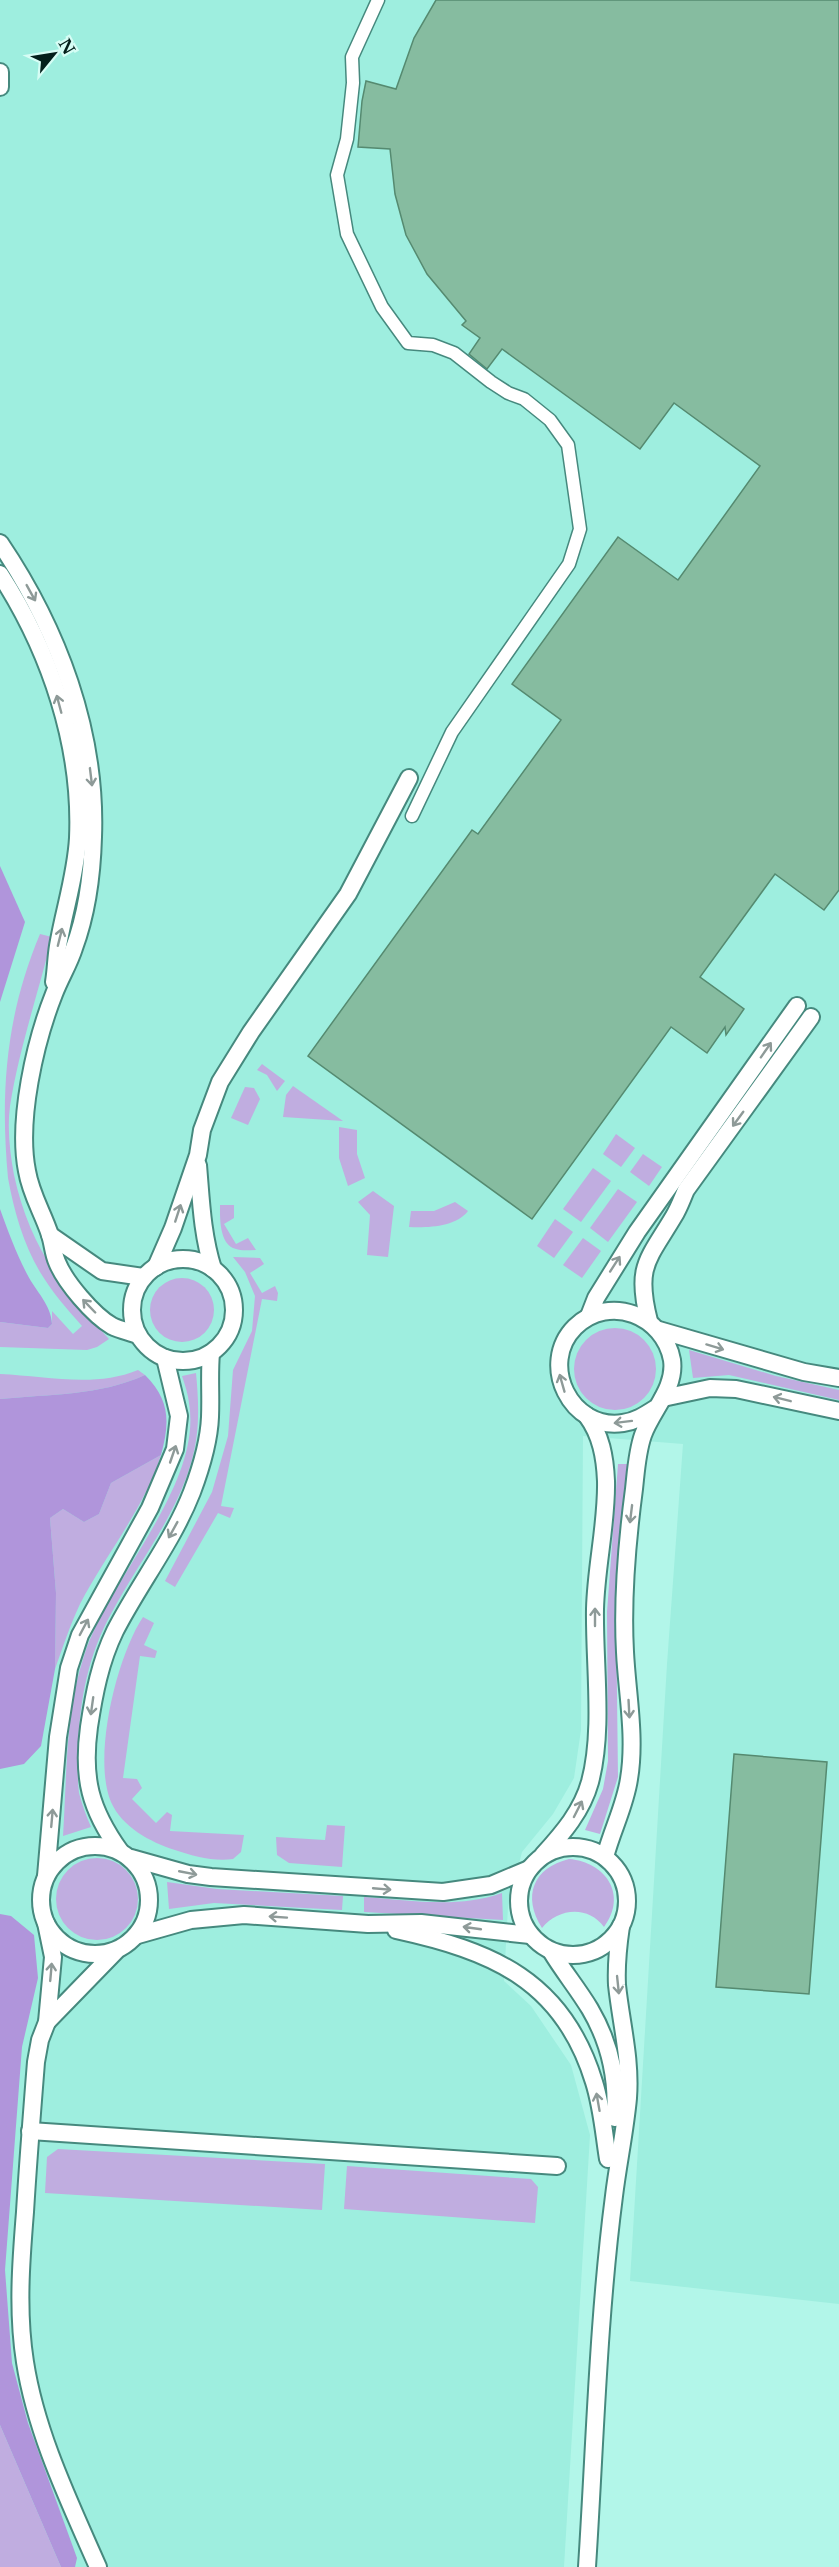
<svg xmlns="http://www.w3.org/2000/svg" width="839" height="2567" viewBox="0 0 839 2567" font-family="'Libre Baskerville',serif">
  <style>
    .built { fill: #9eeedf }
    .green { fill: #c0ade0 }
    .forest { fill: #b095db }
    .building { fill: #86bca0; stroke: #558a70; stroke-width: 1.5 }
    .lines { fill: none; stroke-linecap: round; stroke-linejoin: round }
    .pedestrian-casing { stroke: #46897e; stroke-width: 15 }
    .minor-casing { stroke: #46897e; stroke-width: 20 }
    .pedestrian { stroke: #fff; stroke-width: 12 }
    .minor { stroke: #fff; stroke-width: 16 }
    .oneway { stroke: #8e9a98 }
  </style>
  <rect width="100%" height="100%" fill="#b2f6e9"/>
  <!-- built -->
  <path class="built" d="M 0,0 L 839,0 L 839,2304 L 630,2281 L 667,1664 L 683,1444 L 583,1436 L 581,1730 L 574,1778 L 553,1814 L 522,1852 L 508,1907 L 504,1981 L 531,2006 L 571,2065 L 590,2135 L 564,2567 L 61,2567 L 0,2425 Z"/>
  <!-- green -->
  <g class="green">
    <path d="M 40,934 L 52,937 C 38,994 19,1049 10,1106 C 7,1129 10,1153 14,1175 C 29,1244 61,1288 109,1339 L 97,1347 L 87,1350 L 0,1347 L 0,1322 L 48,1328 L 52,1324 L 52,1311 L 73,1334 L 82,1326 C 67,1309 52,1292 40,1272 C 23,1243 14,1211 8,1178 C 0,1091 6,1015 40,934 Z"/>
    <path d="M 262,1064 L 285,1081 L 277,1091 L 267,1075 L 257,1070 Z"/>
    <path d="M 293,1086 L 343,1121 L 283,1117 L 286,1095 Z"/>
    <path d="M 245,1087 L 254,1088 L 260,1099 L 248,1125 L 231,1118 Z"/>
    <path d="M 339,1127 L 357,1130 L 357,1154 L 365,1178 L 348,1186 L 339,1158 Z"/>
    <path d="M 616,1134 L 635,1148 L 621,1167 L 603,1154 Z"/>
    <path d="M 643,1154 L 662,1167 L 649,1186 L 630,1172 Z"/>
    <path d="M 593,1168 L 611,1181 L 581,1222 L 563,1209 Z"/>
    <path d="M 618,1189 L 637,1202 L 608,1242 L 590,1228 Z"/>
    <path d="M 373,1191 L 394,1206 L 388,1257 L 367,1255 L 370,1215 L 358,1202 Z"/>
    <path d="M 455,1202 L 468,1211 C 456,1227 427,1228 409,1227 L 411,1211 L 434,1211 Z"/>
    <path d="M 220,1205 L 234,1205 L 234,1218 L 224,1224 L 236,1244 L 248,1238 L 256,1250 C 249,1250 241,1251 236,1249 C 219,1245 220,1217 220,1205 Z"/>
    <path d="M 555,1219 L 573,1232 L 554,1258 L 537,1246 Z"/>
    <path d="M 583,1238 L 601,1251 L 582,1278 L 563,1265 Z"/>
    <path d="M 233,1257 L 260,1258 L 264,1264 L 250,1273 L 262,1293 L 275,1286 L 278,1293 L 277,1301 L 262,1299 L 221,1506 L 234,1508 L 230,1518 L 218,1513 L 175,1587 L 165,1581 L 212,1492 L 228,1436 L 233,1370 L 252,1331 L 255,1296 L 245,1272 Z"/>
    <circle cx="182" cy="1310" r="32"/>
    <circle cx="615" cy="1369" r="41"/>
    <path d="M 689,1350 L 776,1376 L 839,1390 L 839,1400 L 729,1375 L 693,1378 Z"/>
    <path d="M 138,1370 L 145,1375 C 99,1396 50,1394 0,1399 L 0,1374 C 46,1376 95,1388 138,1370 Z"/>
    <path d="M 196,1373 C 199,1404 200,1433 191,1463 C 175,1518 138,1563 112,1612 C 88,1655 80,1699 78,1747 C 78,1762 77,1778 79,1793 C 82,1804 86,1816 91,1827 L 63,1836 C 67,1776 65,1713 84,1656 C 108,1579 203,1485 189,1403 C 188,1394 185,1385 182,1376 Z"/>
    <path d="M 161,1455 C 144,1509 106,1554 80,1604 C 70,1625 63,1647 55,1669 L 56,1593 L 50,1518 L 63,1509 L 84,1522 L 99,1514 L 111,1483 Z"/>
    <path d="M 618,1464 L 629,1464 L 621,1525 L 616,1612 L 618,1777 L 600,1834 L 585,1830 L 603,1789 L 608,1761 L 607,1612 Z"/>
    <path d="M 143,1617 L 154,1623 L 144,1645 L 157,1651 L 155,1658 L 140,1656 L 123,1778 L 137,1779 L 142,1788 L 132,1799 L 156,1823 L 167,1812 L 172,1815 L 170,1831 L 244,1835 L 241,1852 L 233,1859 C 215,1862 192,1856 175,1850 C 150,1842 122,1827 111,1802 C 92,1757 117,1656 143,1617 Z"/>
    <path d="M 327,1825 L 345,1826 L 342,1867 L 289,1863 L 277,1855 L 276,1837 L 325,1840 Z"/>
    <circle cx="97" cy="1899" r="41"/>
    <path d="M 569,1859 C 606,1862 628,1895 604,1927 C 588,1905 558,1908 542,1928 C 522,1896 533,1868 569,1859 Z"/>
    <path d="M 167,1882 L 217,1889 L 343,1896 L 342,1910 L 214,1903 L 169,1909 Z"/>
    <path d="M 502,1893 L 503,1920 L 364,1912 L 364,1897 C 410,1900 457,1909 502,1893 Z"/>
    <path d="M 58,2149 L 325,2164 L 322,2210 L 45,2193 L 47,2157 Z"/>
    <path d="M 347,2166 L 531,2179 L 538,2187 L 535,2223 L 344,2209 Z"/>
    <path d="M 0,2425 L 61,2567 L 0,2567 Z"/>
  </g>
  <!-- forest -->
  <g class="forest">
    <path d="M 0,866 L 25,922 L 0,1002 Z"/>
    <path d="M 0,1209 C 8,1231 16,1253 27,1274 C 36,1292 51,1304 52,1324 L 48,1328 L 0,1322 Z"/>
    <path d="M 145,1375 C 170,1400 170,1422 161,1455 L 111,1483 L 99,1514 L 84,1522 L 63,1509 L 50,1518 L 56,1593 L 55,1669 L 41,1746 L 24,1764 L 0,1769 L 0,1399 C 50,1394 99,1396 145,1375 Z"/>
    <path d="M 0,1914 L 11,1916 L 34,1935 L 38,1978 L 22,2047 L 5,2270 L 12,2363 L 28,2423 L 77,2558 L 75,2567 L 61,2567 L 0,2425 Z"/>
  </g>
  <!-- building -->
  <g class="building">
    <path d="M 436,0 L 839,0 L 839,890 L 824,910 L 775,874 L 700,977 L 744,1009 L 726,1035 L 725,1027 L 707,1053 L 671,1027 L 532,1219 L 308,1056 L 472,830 L 478,834 L 561,720 L 512,684 L 618,537 L 678,580 L 760,466 L 674,403 L 640,449 L 502,349 L 487,369 L 469,354 L 480,338 L 462,325 L 466,321 L 427,274 L 406,235 L 395,194 L 390,149 L 358,147 L 362,101 L 366,81 L 396,89 L 414,38 Z"/>
    <path d="M 734,1754 L 827,1762 L 809,1994 L 716,1987 Z"/>
  </g>
  <g class="lines">
    <defs>
      <path id="pedestrian" d="M 378,0 L 352,57 L 353,83 L 347,139 L 337,175 L 347,234 L 382,307 L 408,343 L 433,345 L 454,353 L 491,382 L 508,393 L 524,399 L 550,420 L 568,445 L 580,529 L 569,564 L 452,732 L 412,816"/>
      <g id="minor">
        <path d="M 0,72 L 0,87"/>
        <path d="M 0,543 C 58,629 97,732 93,837 C 92,874 87,913 74,948 C 69,964 60,978 54,994 C 35,1042 17,1120 27,1171 C 31,1195 43,1213 50,1235 C 53,1244 53,1253 57,1262 C 65,1282 93,1315 112,1326 C 120,1330 130,1332 138,1335"/>
        <path d="M 0,574 C 50,651 82,746 78,838 C 76,875 64,910 58,946 C 56,958 56,970 54,982"/>
        <path d="M 198,1165 C 201,1200 202,1234 213,1269"/>
        <path d="M 50,1235 L 102,1271 L 143,1277"/>
        <circle cx="183" cy="1310" r="51"/>
        <path d="M 156,1267 L 173,1228 L 198,1155 L 202,1130 L 220,1082 L 251,1032 L 348,894 L 409,778"/>
        <path d="M 589,1316 L 596,1298 L 637,1232 L 797,1006"/>
        <path d="M 649,1321 C 635,1266 648,1260 674,1216 C 679,1208 682,1199 686,1190 L 811,1017"/>
        <path d="M 659,1330 L 804,1372 L 839,1378"/>
        <path d="M 663,1398 L 710,1388 L 736,1389 L 839,1411"/>
        <circle cx="95" cy="1900" r="54"/>
        <circle cx="573" cy="1901" r="54"/>
        <path d="M 120,1851 C 90,1809 82,1778 89,1727 C 94,1694 100,1662 115,1631 C 139,1584 173,1541 192,1492 C 201,1468 209,1443 210,1417 C 211,1395 209,1375 211,1353"/>
        <path d="M 543,1855 C 563,1833 582,1811 590,1782 C 604,1730 594,1663 595,1609 C 596,1566 607,1523 606,1481 C 605,1457 601,1435 587,1416"/>
        <path d="M 605,1857 C 612,1830 625,1806 629,1779 C 636,1737 627,1693 625,1652 C 622,1598 627,1542 634,1489 C 636,1471 637,1452 643,1435 C 652,1410 676,1388 672,1360 C 664,1316 610,1293 575,1327 C 538,1364 571,1431 623,1423 C 636,1421 645,1415 656,1408"/>
        <path d="M 131,1858 L 188,1874 L 211,1877 L 443,1892 L 491,1885 L 529,1869"/>
        <path d="M 46,1876 L 58,1737 L 69,1668 L 80,1635 L 150,1508 L 175,1449 L 179,1416 L 165,1358"/>
        <path d="M 46,1923 L 53,1957 L 47,2022 L 40,2040 L 36,2062 C 32,2112 28,2162 25,2212 C 21,2261 17,2312 25,2362 C 36,2433 69,2501 98,2567"/>
        <path d="M 396,1930 C 492,1951 563,1980 594,2082 C 602,2107 604,2134 608,2159"/>
        <path d="M 138,1935 L 191,1920 L 244,1915 L 368,1924 L 421,1923 L 530,1935"/>
        <path d="M 551,1951 C 563,1971 578,1989 590,2009 C 610,2043 618,2079 615,2118"/>
        <path d="M 47,2022 L 116,1951"/>
        <path d="M 30,2131 L 557,2166"/>
        <path d="M 587,2567 C 595,2444 598,2319 614,2196 C 618,2163 625,2131 628,2098 C 631,2059 621,2023 617,1985 C 616,1965 618,1946 621,1926"/>
      </g>
    </defs>
    <!-- pedestrian casing -->
    <use href="#pedestrian" class="pedestrian-casing"/>
    <!-- minor casing -->
    <use href="#minor" class="minor-casing"/>
    <!-- pedestrian -->
    <use href="#pedestrian" class="pedestrian"/>
    <!-- minor -->
    <use href="#minor" class="minor"/>
  </g>
  <!-- one-way arrows -->
  <defs><path id="oneway-shaft" d="M-6 0H5M1.5-3L5.5 0L1.5 3" fill="none" stroke-width="1.6" stroke-linecap="round" stroke-linejoin="round" transform="scale(1.5)"/></defs>
  <g class="oneway">
    <use href="#oneway-shaft" transform="translate(31 593) rotate(61)"/>
    <use href="#oneway-shaft" transform="translate(59 704) rotate(-105)"/>
    <use href="#oneway-shaft" transform="translate(91 777) rotate(83)"/>
    <use href="#oneway-shaft" transform="translate(60 937) rotate(-76)"/>
    <use href="#oneway-shaft" transform="translate(766 1050) rotate(-55)"/>
    <use href="#oneway-shaft" transform="translate(738 1119) rotate(126)"/>
    <use href="#oneway-shaft" transform="translate(178 1213) rotate(-72)"/>
    <use href="#oneway-shaft" transform="translate(615 1264) rotate(-57)"/>
    <use href="#oneway-shaft" transform="translate(89 1306) rotate(-134)"/>
    <use href="#oneway-shaft" transform="translate(715 1347) rotate(17)"/>
    <use href="#oneway-shaft" transform="translate(562 1383) rotate(-106)"/>
    <use href="#oneway-shaft" transform="translate(782 1399) rotate(-166)"/>
    <use href="#oneway-shaft" transform="translate(623 1422) rotate(173)"/>
    <use href="#oneway-shaft" transform="translate(173 1454) rotate(-71)"/>
    <use href="#oneway-shaft" transform="translate(631 1514) rotate(97)"/>
    <use href="#oneway-shaft" transform="translate(173 1530) rotate(119)"/>
    <use href="#oneway-shaft" transform="translate(595 1617) rotate(-90)"/>
    <use href="#oneway-shaft" transform="translate(84 1627) rotate(-62)"/>
    <use href="#oneway-shaft" transform="translate(92 1706) rotate(98)"/>
    <use href="#oneway-shaft" transform="translate(629 1709) rotate(87)"/>
    <use href="#oneway-shaft" transform="translate(578 1809) rotate(-63)"/>
    <use href="#oneway-shaft" transform="translate(52 1818) rotate(-85)"/>
    <use href="#oneway-shaft" transform="translate(188 1873) rotate(11)"/>
    <use href="#oneway-shaft" transform="translate(382 1889) rotate(5)"/>
    <use href="#oneway-shaft" transform="translate(278 1917) rotate(-176)"/>
    <use href="#oneway-shaft" transform="translate(472 1928) rotate(-172)"/>
    <use href="#oneway-shaft" transform="translate(51 1972) rotate(-85)"/>
    <use href="#oneway-shaft" transform="translate(618 1985) rotate(84)"/>
    <use href="#oneway-shaft" transform="translate(598 2102) rotate(-100)"/>
  </g>
  <!-- north arrow -->
  <g transform="translate(54 54) rotate(60)" stroke="#d6fdf5" stroke-width="4.5" paint-order="stroke">
  <path d="M0-4.5L10 22L0 15L-10 22Z" fill="#031f1b"/>
  <text y="-9" font-size="16" font-weight="bold" text-anchor="middle" fill="#031f1b">N</text>
  </g>
</svg>
